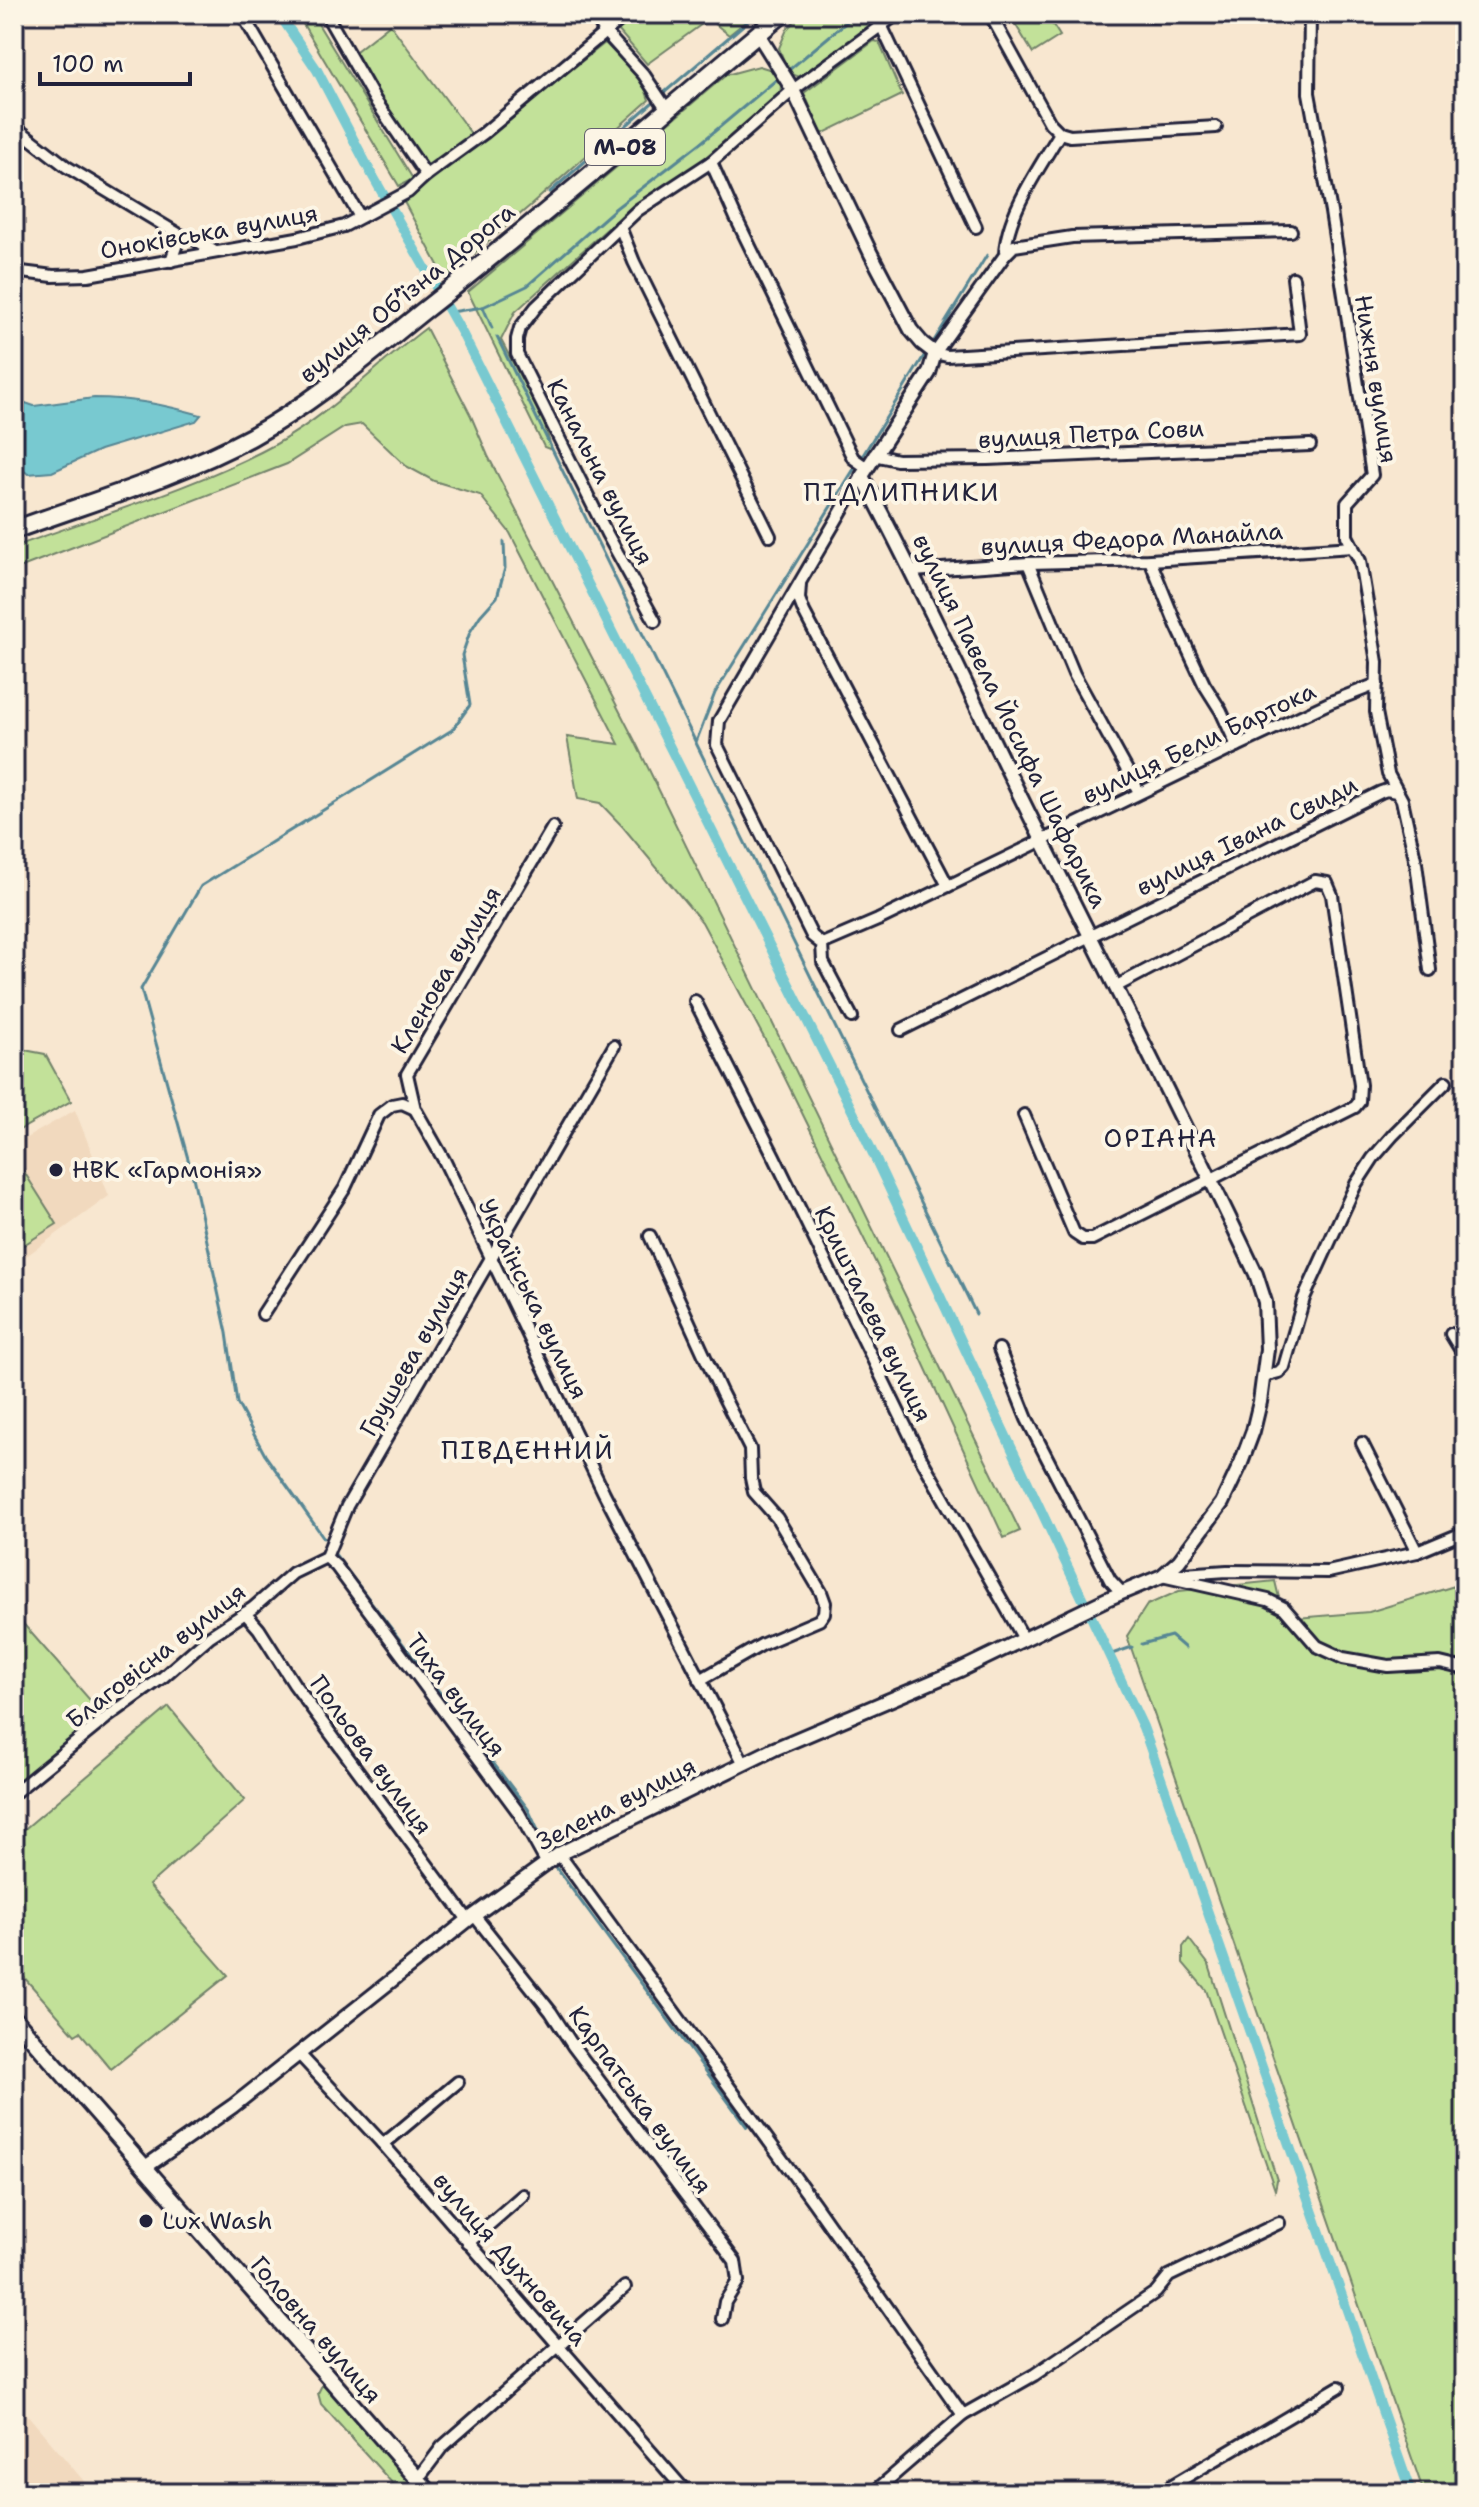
<svg xmlns="http://www.w3.org/2000/svg" width="1479" height="2507" viewBox="0 0 1479 2507" font-family="'Shantell Sans',sans-serif">
  <style>
    .built { fill: #f1d9be }
    .green { fill: #c2e199; stroke: #72826a; stroke-width: 2 }
    .water { fill: #78c9d0; stroke: #568694; stroke-width: 2 }
    .lines { fill: none; stroke-linecap: round; stroke-linejoin: round }
    .stream { stroke: #568694; stroke-width: 3 }
    .canal { stroke: #78c9d0; stroke-width: 10 }
    .minor-casing { stroke: #22223b; stroke-width: 16 }
    .tertiary-casing { stroke: #22223b; stroke-width: 18 }
    .secondary-casing { stroke: #22223b; stroke-width: 20 }
    .trunk-casing { stroke: #22223b; stroke-width: 22 }
    .minor { stroke: #fcf5e5; stroke-width: 10 }
    .tertiary { stroke: #fcf5e5; stroke-width: 12 }
    .secondary { stroke: #fcf5e5; stroke-width: 14 }
    .trunk { stroke: #fcf5e5; stroke-width: 16 }
    .rail-casing { stroke: #22223b; stroke-width: 6 }
    .rail { stroke: #fcf5e5; stroke-width: 3; stroke-dasharray: 9; stroke-linecap: butt }
    .poi-dot { fill: #22223b; stroke: #fcf5e5; stroke-width: 3 }
    .labels { text-anchor: middle; dominant-baseline: central; stroke-width: 8; stroke-linejoin: round; paint-order: stroke }
    .shield { fill: #fcf5e5; stroke: #63616e; stroke-width: 2 }
    .shield-label { font-size: 22px; font-weight: bold; fill: #22223b }
    .street-label { font-size: 24px; fill: #22223b; stroke: #fcf5e5 }
    .poi-label { font-size: 24px; fill: #22223b; stroke: #fcf5e5; text-anchor: start }
    .neighbourhood-label { font-size: 26px; letter-spacing: 2px; fill: #22223b; stroke: #fcf5e5 }
  </style>
  <rect width="100%" height="100%" fill="#f8e7d0"/>
  <filter id="ink" filterUnits="userSpaceOnUse"><feTurbulence type="fractalNoise" baseFrequency=".0125" numOctaves="2"/><feDisplacementMap in="SourceGraphic" scale="16" xChannelSelector="R" yChannelSelector="G"/><feConvolveMatrix kernelMatrix="1 2 1 2 8 2 1 2 1" color-interpolation-filters="sRGB"/></filter>
  <g filter="url(#ink)">
    <!-- built -->
    <g class="built">
      <path d="M 75,1110 L 109,1196 L 14,1265 L 14,1145 Z"/>
      <path d="M 14,2399 L 94,2493 L 14,2493 Z"/>
    </g>
    <!-- green -->
    <g class="green">
      <path d="M 297,14 L 312,14 L 413,179 L 399,186 Z"/>
      <path d="M 637,14 L 755,14 L 729,35 L 709,19 L 647,64 L 618,30 Z"/>
      <path d="M 801,14 L 883,14 L 805,77 C 787,78 785,63 779,48 L 787,29 Z"/>
      <path d="M 1009,14 L 1046,14 L 1060,36 L 1033,53 Z"/>
      <path d="M 390,24 L 475,139 L 426,175 L 351,55 Z"/>
      <path d="M 874,41 L 879,42 L 902,95 L 822,134 L 804,93 Z"/>
      <path d="M 605,43 L 642,80 L 649,100 L 531,205 L 445,278 L 404,202 Z"/>
      <path d="M 759,66 L 772,70 L 782,80 L 780,93 L 700,163 L 630,208 L 515,312 L 501,340 L 543,420 L 552,450 L 544,447 L 468,292 L 726,75 Z"/>
      <path d="M 426,328 L 471,416 L 488,456 L 635,741 L 1020,1531 L 1004,1538 L 898,1308 L 777,1062 L 702,922 L 623,827 L 600,803 L 578,799 L 567,737 L 619,744 L 510,533 L 480,495 L 434,481 L 406,466 L 362,424 L 345,427 L 287,464 L 14,570 L 14,547 C 100,515 195,488 276,444 C 332,413 375,366 426,328 Z"/>
      <path d="M 14,1048 L 45,1054 L 71,1101 L 14,1133 Z"/>
      <path d="M 21,1167 L 57,1224 L 14,1251 L 14,1172 Z"/>
      <path d="M 14,1555 L 19,1619 L 104,1716 L 14,1786 Z"/>
      <path d="M 1275,1581 L 1284,1619 L 1369,1612 L 1461,1584 L 1465,1581 L 1465,2493 L 1424,2493 L 1127,1636 L 1147,1605 L 1179,1591 Z"/>
      <path d="M 169,1707 L 245,1800 L 149,1885 L 228,1975 L 111,2069 L 80,2032 L 75,2035 L 14,1966 L 14,1838 Z"/>
      <path d="M 1189,1939 L 1209,1965 L 1277,2180 L 1275,2190 L 1206,1990 L 1183,1963 L 1183,1947 Z"/>
      <path d="M 323,2383 L 420,2493 L 401,2493 L 321,2404 L 318,2393 Z"/>
    </g>
    <!-- water -->
    <path class="water" d="M 94,398 C 132,398 165,405 201,415 L 196,421 L 100,450 L 52,472 L 28,474 L 14,463 L 14,399 L 34,406 Z"/>
    <g class="lines">
      <!-- stream -->
      <g class="stream">
        <path d="M 790,69 L 856,14"/>
        <path d="M 665,92 L 756,14"/>
        <path d="M 550,192 L 652,103"/>
        <path d="M 483,307 L 492,328"/>
        <path d="M 451,312 L 483,307 L 527,286 L 616,208 L 703,141 L 776,80"/>
        <path d="M 497,337 L 976,1314"/>
        <path d="M 934,341 L 987,255"/>
        <path d="M 863,455 L 924,356"/>
        <path d="M 696,742 L 715,693 L 854,469"/>
        <path d="M 324,1538 L 265,1455 L 237,1403 L 227,1333 L 193,1177 L 141,989 L 201,886 L 452,730 L 470,705 L 462,655 L 470,632 L 480,616 L 497,597 L 505,568 L 504,542"/>
        <path d="M 334,1553 L 528,1809 L 547,1850"/>
        <path d="M 1142,1644 L 1171,1636 L 1185,1648"/>
        <path d="M 1109,1655 L 1132,1647"/>
        <path d="M 555,1866 L 747,2127"/>
      </g>
      <!-- canal -->
      <path class="canal" d="M 279,14 L 317,70 L 370,171 L 462,333 L 860,1126 L 1143,1727 L 1411,2493"/>
      <defs>
        <g id="minor">
          <path d="M 242,14 L 360,217"/>
          <path d="M 326,14 L 375,100 L 426,175"/>
          <path d="M 593,14 L 606,33 L 644,75 L 668,111"/>
          <path d="M 990,14 L 1050,123 L 1060,133 L 1070,136 L 1087,135 L 1216,127"/>
          <path d="M 1310,14 L 1309,93 L 1331,212 L 1372,475 L 1347,503 L 1347,536 L 1360,561 L 1377,662 L 1376,712 L 1388,774 L 1402,800 L 1416,863 L 1430,970"/>
          <path d="M 1152,16 L 1173,14"/>
          <path d="M 882,27 L 976,227"/>
          <path d="M 14,126 L 67,167 L 180,235 L 196,240 L 215,252"/>
          <path d="M 1060,133 C 1040,167 1006,214 1005,255 L 935,353 L 947,356 L 1300,334 L 1293,278"/>
          <path d="M 711,162 L 736,218 L 853,458 L 867,468"/>
          <path d="M 620,227 L 634,262 L 770,536"/>
          <path d="M 1005,255 L 1014,246 L 1072,237 L 1291,231"/>
          <path d="M 171,261 L 180,235"/>
          <path d="M 14,271 L 53,276 L 88,275 L 297,238 L 344,226 L 408,192 L 426,175 L 484,133 L 627,14"/>
          <path d="M 874,455 L 897,460 L 988,459 L 1310,445"/>
          <path d="M 1150,560 L 1176,624 L 1204,684 L 1221,711 L 1237,746"/>
          <path d="M 1028,563 L 1074,674 L 1139,792"/>
          <path d="M 913,571 L 1028,563 L 1150,560 L 1353,547"/>
          <path d="M 800,584 L 799,599 L 804,612 L 948,886"/>
          <path d="M 655,621 L 607,534 L 517,354 L 517,339 L 520,328 L 536,307 L 638,210 L 711,162 L 793,90 L 897,14"/>
          <path d="M 822,944 L 878,920 L 1237,746 L 1331,702 L 1377,684"/>
          <path d="M 695,1001 L 774,1156 L 922,1460 L 1024,1639"/>
          <path d="M 852,1017 L 823,962 L 822,944 L 812,936 L 717,745 L 719,721 L 862,476"/>
          <path d="M 901,1030 L 1381,792 L 1387,790 L 1396,792"/>
          <path d="M 415,1109 L 444,1160 L 604,1493 L 744,1764"/>
          <path d="M 1024,1115 L 1074,1233 L 1083,1239 L 1092,1239 L 1355,1107 L 1359,1102 L 1360,1085 L 1332,895 L 1327,883 L 1315,881 L 1115,987"/>
          <path d="M 650,1236 L 721,1392 L 750,1449 L 751,1478 L 754,1492 L 777,1518 L 821,1592 L 825,1603 L 824,1613 L 819,1620 L 763,1644 L 700,1680"/>
          <path d="M 263,1314 L 345,1188 L 379,1115 L 392,1105 L 402,1103 L 415,1109 L 407,1074 L 553,827"/>
          <path d="M 1451,1334 L 1465,1357"/>
          <path d="M 999,1349 L 1027,1419 L 1110,1580 L 1121,1592"/>
          <path d="M 1264,1376 L 1279,1372 L 1284,1367 L 1304,1298 L 1356,1184 L 1373,1158 L 1393,1135 L 1446,1082"/>
          <path d="M 1362,1443 L 1417,1552"/>
          <path d="M 326,1557 L 347,1506 L 614,1046"/>
          <path d="M 326,1557 L 336,1566 L 519,1813 L 546,1862"/>
          <path d="M 1169,1575 L 1227,1571 L 1328,1572 L 1417,1552 L 1465,1532"/>
          <path d="M 1162,1576 L 1268,1600 L 1284,1608 L 1317,1646 L 1343,1658 L 1388,1666 L 1440,1663 L 1465,1669"/>
          <path d="M 245,1613 L 259,1629 L 294,1684 L 468,1920"/>
          <path d="M 14,1793 L 106,1718 L 163,1677 L 210,1636 L 253,1608 L 293,1573 L 326,1557"/>
          <path d="M 559,1854 L 814,2203 L 963,2415 L 873,2493"/>
          <path d="M 474,1915 L 551,2012 L 573,2046 L 735,2261 L 738,2281 L 725,2302 L 722,2319"/>
          <path d="M 299,2054 L 382,2143 L 687,2493"/>
          <path d="M 382,2143 L 391,2138 L 458,2082"/>
          <path d="M 468,2243 L 523,2195"/>
          <path d="M 963,2415 L 1034,2375 L 1156,2292 L 1169,2276 L 1279,2223"/>
          <path d="M 418,2479 L 442,2447 L 625,2287"/>
          <path d="M 1159,2493 L 1339,2387"/>
        </g>
        <path id="tertiary" d="M 144,2168 L 233,2106 L 468,1920 L 559,1854 L 774,1749 L 960,1670 L 1107,1599 L 1162,1576 L 1179,1561 L 1222,1503 L 1241,1463 L 1253,1431 L 1260,1402 L 1267,1349 L 1265,1302 L 1256,1274 C 1187,1128 1114,984 1042,840 C 981,719 926,595 862,476 L 929,373 L 935,353 L 922,343 L 911,330 L 871,254 L 793,90 L 758,34"/>
        <path id="secondary" d="M 14,2018 L 430,2493"/>
        <path id="trunk" d="M 14,530 C 93,501 177,477 251,437 C 315,402 366,357 422,312 C 545,216 662,113 782,14"/>
      </defs>
      <!-- minor casing -->
      <use href="#minor" class="minor-casing"/>
      <!-- tertiary casing -->
      <use href="#tertiary" class="tertiary-casing"/>
      <!-- secondary casing -->
      <use href="#secondary" class="secondary-casing"/>
      <!-- trunk casing -->
      <use href="#trunk" class="trunk-casing"/>
      <!-- minor -->
      <use href="#minor" class="minor"/>
      <!-- tertiary -->
      <use href="#tertiary" class="tertiary"/>
      <!-- secondary -->
      <use href="#secondary" class="secondary"/>
      <!-- trunk -->
      <use href="#trunk" class="trunk"/>
      <defs>
        <path id="rail" d="M 14,2490 L 16,2493"/>
      </defs>
      <!-- rail casing -->
      <use href="#rail" class="rail-casing"/>
      <!-- rail -->
      <use href="#rail" class="rail"/>
    </g>
  </g>
  <!-- markers -->
  <g class="poi-dot">
    <circle cx="56" cy="1170" r="8"/>
    <circle cx="146" cy="2221" r="8"/>
  </g>
  <g class="labels">
    <!-- shield labels -->
    <rect class="shield" x="585" y="129" width="80" height="36" rx="6"/>
    <g class="shield-label">
      <text x="625" y="147">М-08</text>
    </g>
    <!-- street labels -->
    <g class="street-label">
      <text transform="translate(209 232) rotate(-10)">Оноківська вулиця</text>
      <text transform="translate(407 293) rotate(-39)">вулиця Обʼїзна Дорога</text>
      <text transform="translate(1376 379) rotate(81)">Нижня вулиця</text>
      <text transform="translate(1091 434) rotate(-3)">вулиця Петра Сови</text>
      <text transform="translate(600 472) rotate(63)">Канальна вулиця</text>
      <text transform="translate(1132 539) rotate(-3)">вулиця Федора Манайла</text>
      <text transform="translate(1010 721) rotate(64)">вулиця Павела Йосифа Шафарика</text>
      <text transform="translate(1199 743) rotate(-25)">вулиця Бели Бартока</text>
      <text transform="translate(1247 836) rotate(-26)">вулиця Івана Свиди</text>
      <text transform="translate(446 970) rotate(-59)">Кленова вулиця</text>
      <text transform="translate(533 1299) rotate(64)">Українська вулиця</text>
      <text transform="translate(873 1314) rotate(64)">Кришталева вулиця</text>
      <text transform="translate(414 1352) rotate(-60)">Грушева вулиця</text>
      <text transform="translate(156 1656) rotate(-38)">Благовісна вулиця</text>
      <text transform="translate(456 1695) rotate(53)">Тиха вулиця</text>
      <text transform="translate(371 1755) rotate(54)">Польова вулиця</text>
      <text transform="translate(616 1804) rotate(-27)">Зелена вулиця</text>
      <text transform="translate(640 2100) rotate(54)">Карпатська вулиця</text>
      <text transform="translate(510 2259) rotate(49)">вулиця Духновича</text>
      <text transform="translate(316 2330) rotate(49)">Головна вулиця</text>
    </g>
    <!-- poi labels -->
    <g class="poi-label">
      <text x="72" y="1170">НВК «Гармонія»</text>
      <text x="162" y="2221">Lux Wash</text>
    </g>
    <!-- neighbourhood labels -->
    <g class="neighbourhood-label">
      <text x="902" y="491">ПІДЛИПНИКИ</text>
      <text x="1161" y="1137">ОРІАНА</text>
      <text x="528" y="1449">ПІВДЕННИЙ</text>
    </g>
  </g>
  <!-- margin -->
  <rect width="1479" height="2507" fill="none" stroke="#fcf5e5" stroke-width="48"/>
  <rect x="24" y="24" width="1431" height="2459" fill="none" stroke="#22223b" stroke-width="3" filter="url(#ink)"/>
  <!-- scale -->
  <path d="M40 72v12h150v-12" fill="none" stroke="#22223b" stroke-width="4"/>
  <text x="52" y="72" font-size="24" fill="#22223b" stroke="#fcf5e5" stroke-width="6" paint-order="stroke">100 m</text>
</svg>
